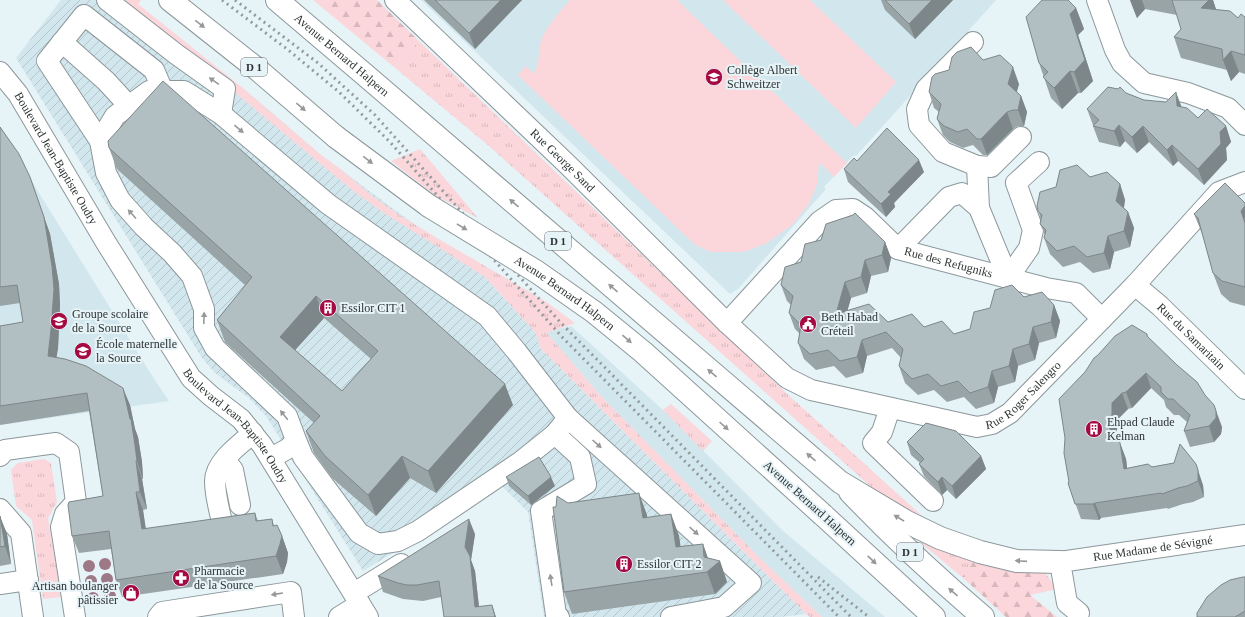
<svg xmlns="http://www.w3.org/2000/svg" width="1245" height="617" viewBox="0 0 1245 617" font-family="Georgia,serif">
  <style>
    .built { fill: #d2e7ed }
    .industrial { fill: url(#industrial-furrows) }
    .grass { fill: url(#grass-tufts) }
    .forest { fill: url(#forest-firs) }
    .garden { fill: #fbd6db }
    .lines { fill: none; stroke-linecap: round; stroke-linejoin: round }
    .minor-casing { stroke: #8c979b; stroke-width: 22 }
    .major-casing { stroke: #8c979b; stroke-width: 24 }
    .highway-casing { stroke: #8c979b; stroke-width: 24 }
    .minor { stroke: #fff; stroke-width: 20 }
    .major { stroke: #fff; stroke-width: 22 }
    .highway { stroke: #fff; stroke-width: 22 }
    .rail { stroke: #929b9e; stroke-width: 3; stroke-dasharray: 2 4; stroke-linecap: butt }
    .major-bridge-casing { stroke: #8c979b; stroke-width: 24; stroke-linecap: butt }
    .major-bridge { stroke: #fff; stroke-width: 22 }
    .tree { fill: #9d7886 }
    .wall { fill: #99a4a7; fill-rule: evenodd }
    .shaded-wall { fill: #7d8688 }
    .building { fill: #b2bfc2; stroke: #7d8688; fill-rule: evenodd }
    .oneway { fill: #969899 }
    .labels { text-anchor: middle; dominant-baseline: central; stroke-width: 4; stroke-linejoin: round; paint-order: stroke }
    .shield { fill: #e6f3f7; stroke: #646c6e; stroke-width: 1 }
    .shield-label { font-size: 11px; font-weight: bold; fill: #2d3233 }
    .street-label { font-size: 12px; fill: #2d3233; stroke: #e6f3f7 }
    .poi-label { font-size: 12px; fill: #2d3233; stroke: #e6f3f7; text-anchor: start }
  </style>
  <defs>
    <pattern id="industrial-furrows" width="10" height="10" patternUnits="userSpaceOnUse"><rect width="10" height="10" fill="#d2e7ed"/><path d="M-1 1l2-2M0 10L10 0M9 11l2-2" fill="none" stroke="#b5c7cc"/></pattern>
    <pattern id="grass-tufts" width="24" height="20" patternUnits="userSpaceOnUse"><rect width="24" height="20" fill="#fbd6db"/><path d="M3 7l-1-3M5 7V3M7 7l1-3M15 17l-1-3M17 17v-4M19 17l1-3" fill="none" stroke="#d7b8bc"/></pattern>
    <pattern id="forest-firs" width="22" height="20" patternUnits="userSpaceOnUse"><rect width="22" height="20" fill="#fbd6db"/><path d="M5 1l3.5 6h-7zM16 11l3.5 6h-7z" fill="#d7b8bc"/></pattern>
  </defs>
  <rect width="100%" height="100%" fill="#e6f3f7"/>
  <!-- built -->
  <g class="built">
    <path d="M 421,0 L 996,0 L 856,156 L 854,155 L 824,187 L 826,189 L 738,289 L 730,294 Z"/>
    <path d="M 0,130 L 156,382 L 169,401 L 0,425 Z"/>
    <path d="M 571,326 L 663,410 L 782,530 L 885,617 L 822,617 L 761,559 L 599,394 L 546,332 Z"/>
  </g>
  <!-- industrial -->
  <path class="industrial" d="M 61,0 L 116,0 L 244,89 L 321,155 L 485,277 L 535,332 L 541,349 L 806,614 L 780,617 L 544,617 L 528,512 L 502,486 L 363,571 L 266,416 L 249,398 L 215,373 L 202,358 L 16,58 Z"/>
  <!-- grass -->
  <g class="grass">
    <path d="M 116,0 L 140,0 L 141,1 L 138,4 L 244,89 L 321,155 L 343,171 L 371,195 L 401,216 L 442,241 L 545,301 L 575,323 L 547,333 L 599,394 L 761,559 L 822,617 L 810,617 L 806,614 L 541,349 L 535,332 L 485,277 L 381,211 L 352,190 L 203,66 Z"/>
    <path d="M 419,41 L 785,392 L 931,524 L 887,501 L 489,146 L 394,67 Z"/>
    <path d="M 420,149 L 478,218 L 436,196 L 391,161 Z"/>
    <path d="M 671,404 L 712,441 L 703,451 L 663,410 Z"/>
    <path d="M 44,459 L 51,463 L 57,502 L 48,518 L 61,597 L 43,599 L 32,520 L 16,506 L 11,470 L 18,463 Z"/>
    <path d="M 923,537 L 977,558 L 962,577 L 921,543 Z"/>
  </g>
  <!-- forest -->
  <g class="forest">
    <path d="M 313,0 L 377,0 L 419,41 L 394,67 Z"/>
    <path d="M 975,560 L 1041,567 L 1057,589 L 1030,595 L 1057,617 L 1006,617 L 962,577 Z"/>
  </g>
  <!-- garden -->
  <g class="garden">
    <path d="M 570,0 L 677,0 L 847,163 L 834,177 L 819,162 L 817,184 L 809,204 L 792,225 L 767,243 L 744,252 L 710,252 L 694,244 L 518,75 L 526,66 L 534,74 C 540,63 538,52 541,41 C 545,28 561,10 570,0 Z"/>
    <path d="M 723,0 L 810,0 L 896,82 L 856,128 Z"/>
  </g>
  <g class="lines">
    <defs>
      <g id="minor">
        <path d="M 107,0 L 176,54 L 225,89 L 221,114"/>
        <path id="s1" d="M 395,0 L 568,165 L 727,323 L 787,378 L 811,390 L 977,427 L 992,424 L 1010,413 L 1135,285 L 1219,192 L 1245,182"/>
        <path d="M 1097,0 L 1115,50 L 1122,63 L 1144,83 L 1188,93 L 1228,108 L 1245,125"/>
        <path d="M 62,42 L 106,81 L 129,106"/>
        <path d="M 973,42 L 926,89 L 917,109 L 919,125 L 943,152 L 977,166 L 979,208"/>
        <path id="s2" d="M 0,72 L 18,94 L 105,241 L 191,378 L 211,396 L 241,419 L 262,445 L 368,617"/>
        <path d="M 100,141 L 47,61 L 84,15 L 154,70 L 163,91"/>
        <path d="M 977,166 L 991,167 L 1021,137"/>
        <path d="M 898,249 L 949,197 L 962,193 L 979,208 L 1008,278"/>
        <path d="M 1008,278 L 1029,248 L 1033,230 L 1016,183 L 1039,162"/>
        <path id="s3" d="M 1135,285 L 1160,306 L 1245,389"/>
        <path id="s4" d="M 727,323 L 820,221 L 836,210 L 853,209 L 865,217 L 898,249 L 1046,288 L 1076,293 L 1102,319"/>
        <path d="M 890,408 L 882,432 L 873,443 L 933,501"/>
        <path d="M 568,418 L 751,583 L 724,607 L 671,617"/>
        <path d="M 555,434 L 580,457 L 586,484 L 541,511 L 556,615 L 559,617"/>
        <path d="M 0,456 L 5,450 L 56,443 L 69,452 L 76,502 L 65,514 L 61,527 L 75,617"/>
        <path d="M 271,458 L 289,448 L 296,440 L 287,416 L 215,348 L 204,328 L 204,309 L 192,276 L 172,253 L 144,227 L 120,200 L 106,173 L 100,141 L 115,116 L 149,91 L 184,91 L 221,114 L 328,204 L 487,316 L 517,352 L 568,418 L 555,434 L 520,462 L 418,531 L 398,541 L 378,544 L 359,533 L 303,457 L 296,440"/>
        <path d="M 225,460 L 233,470 L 240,505"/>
        <path d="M 0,509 L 21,533 L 33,617"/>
        <path d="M 222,522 C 219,509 215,495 215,481 C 215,462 239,445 253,433"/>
        <path d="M 0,584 L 28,580"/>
        <path d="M 354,593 L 401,564"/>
        <path id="s5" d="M 1079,613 L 1067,603 L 1060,562 L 1245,535"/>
        <path d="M 158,617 L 162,612 L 291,592 L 294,617"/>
        <path d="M 339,617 L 360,604"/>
      </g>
      <g id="major">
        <path d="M 336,137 L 429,206"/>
        <path d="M 850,492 C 892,536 936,577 983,617"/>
        <path d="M 823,515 L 934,617"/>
      </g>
      <g id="highway">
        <path d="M 170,0 L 257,69 L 336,137"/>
        <path id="s6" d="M 277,0 L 364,74 L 840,482 L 907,522 L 940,538 L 980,552 L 1017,561 L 1060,562"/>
      </g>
    </defs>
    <!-- minor casing -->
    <use href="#minor" class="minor-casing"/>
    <!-- major casing -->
    <use href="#major" class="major-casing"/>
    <!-- highway casing -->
    <use href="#highway" class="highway-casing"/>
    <!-- minor -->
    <use href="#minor" class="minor"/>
    <!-- major -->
    <use href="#major" class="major"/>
    <!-- highway -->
    <use href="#highway" class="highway"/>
    <!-- rail -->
    <g class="rail">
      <path d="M 222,0 L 287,49 L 339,92 L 390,142 L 563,338 L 839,617"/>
      <path d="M 235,0 L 318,63 L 375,115 L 560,322 L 851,617"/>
      <path d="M 818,577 L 869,617"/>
    </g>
    <defs>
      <g id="major-bridge">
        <path id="s7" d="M 429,206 L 537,272 L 594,312 L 643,352 L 823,515"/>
      </g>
    </defs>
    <!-- major-bridge casing -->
    <use href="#major-bridge" class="major-bridge-casing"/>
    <!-- major-bridge -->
    <use href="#major-bridge" class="major-bridge"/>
  </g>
  <!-- trees -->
  <g class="tree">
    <circle cx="105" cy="564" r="6"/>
    <circle cx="89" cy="566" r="6"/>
    <circle cx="107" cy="579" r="6"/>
    <circle cx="91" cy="581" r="6"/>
    <circle cx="110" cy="596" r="6"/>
    <circle cx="93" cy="598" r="6"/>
  </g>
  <!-- wall -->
  <g class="wall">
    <path d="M 424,0 L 522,0 L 475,49 Z"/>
    <path d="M 881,0 L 953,0 L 915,39 L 885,10 Z"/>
    <path d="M 1130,0 L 1213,0 L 1216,10 L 1238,18 L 1245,17 L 1245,74 L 1239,72 L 1231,81 L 1227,70 L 1181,58 L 1174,37 L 1181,29 L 1177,15 L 1145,9 L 1137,18 Z"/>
    <path d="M 1076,8 L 1084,29 L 1078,35 L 1093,81 L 1081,93 L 1078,93 L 1062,109 L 1051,98 L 1039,63 Z"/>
    <path d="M 983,60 L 1019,84 L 1017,92 L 1021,96 L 1027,112 L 1024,126 L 1018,126 L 1013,129 L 987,155 L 983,155 L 973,145 L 963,148 L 950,142 L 943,135 L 937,119 L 939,112 L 934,108 L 929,92 Z"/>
    <path d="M 1126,93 L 1144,100 L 1182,107 L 1198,118 L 1226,126 L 1231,142 L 1226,148 L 1227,160 L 1204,185 L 1178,161 L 1173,166 L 1149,142 L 1137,153 L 1125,141 L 1120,147 L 1099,142 L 1093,126 L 1094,126 L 1093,125 L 1087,109 Z"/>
    <path d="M 0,127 L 30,177 L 50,234 L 59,284 L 60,306 L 58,348 L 56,357 L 130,405 L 135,429 L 138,437 L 142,462 L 143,479 L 142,479 L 147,509 L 143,510 L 146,529 L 255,513 L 258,521 L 272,519 L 274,526 L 282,536 L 288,553 L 287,562 L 283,574 L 122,597 L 116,580 L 111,549 L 79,553 L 72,536 L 103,496 L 89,411 L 0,425 L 0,326 L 23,322 L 20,303 L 0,306 Z"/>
    <path d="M 109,148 L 513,405 L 436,493 L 410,478 L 376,516 L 332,478 L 314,453 L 306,431 L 314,423 L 225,342 L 217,320 L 246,286 L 117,169 ZM 324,318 L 371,359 L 342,391 L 295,350 Z"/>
    <path d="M 857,161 L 924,172 L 894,203 L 895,207 L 886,217 L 848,182 L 844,169 Z"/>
    <path d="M 1120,184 L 1125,200 L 1124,208 L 1128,212 L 1134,228 L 1130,247 L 1114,252 L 1110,269 L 1093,273 L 1080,262 L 1063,267 L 1050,254 L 1044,238 L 1045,235 L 1040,224 L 1041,220 L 1037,206 Z"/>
    <path d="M 1245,203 L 1245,306 L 1230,302 L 1221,294 L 1213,273 L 1203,236 L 1194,214 Z"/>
    <path d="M 885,242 L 891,258 L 888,272 L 871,276 L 867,293 L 851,298 L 847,311 L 888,322 L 924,327 L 954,334 L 970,329 L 990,308 L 1024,297 L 1054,305 L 1060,321 L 1056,338 L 1039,343 L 1035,360 L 1018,366 L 1015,382 L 998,387 L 994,403 L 976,409 L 964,397 L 947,402 L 934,390 L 918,395 L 905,383 L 899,366 L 901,358 L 892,348 L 867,356 L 863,373 L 846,378 L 834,366 L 816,370 L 804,359 L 798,343 L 800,334 L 795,329 L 789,313 L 791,305 L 787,301 L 781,285 Z"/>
    <path d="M 1147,334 L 1148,337 L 1222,427 L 1221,434 L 1214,442 L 1190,447 L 1184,431 L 1187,422 L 1179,415 L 1174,415 L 1166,407 L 1164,400 L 1151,388 L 1132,408 L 1128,409 L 1118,419 L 1117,430 L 1116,435 L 1120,443 L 1126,459 L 1127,468 L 1152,467 L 1174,463 L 1203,485 L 1204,497 L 1193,502 L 1183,504 L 1168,509 L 1167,508 L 1101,518 L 1099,520 L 1081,519 L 1068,483 Z"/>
    <path d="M 907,442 L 981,456 L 986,469 L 956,499 L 947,490 L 942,495 L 924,476 L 919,464 L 920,463 L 911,455 Z"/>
    <path d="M 506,477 L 555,486 L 531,505 L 509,486 Z"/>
    <path d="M 568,503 L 647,515 L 647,518 L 671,514 L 679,536 L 680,547 L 703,544 L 708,558 L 720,561 L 727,582 L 715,594 L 572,614 L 564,592 L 556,507 Z"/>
    <path d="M 0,516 L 7,534 L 11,564 L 0,566 Z"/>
    <path d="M 475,534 L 471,560 L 475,571 L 479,606 L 496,617 L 441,597 L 423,601 L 403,599 L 383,592 L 378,576 Z"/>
    <path d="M 1245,577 L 1245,617 L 1197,617 Z"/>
  </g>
  <!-- shaded-wall -->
  <g class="shaded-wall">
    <path d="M 501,0 L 522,0 L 475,49 L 469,33 Z"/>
    <path d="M 932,0 L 953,0 L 915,39 L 909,24 Z"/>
    <path d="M 1130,0 L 1142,0 L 1145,9 L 1137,18 Z"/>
    <path d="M 1209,0 L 1213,0 L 1219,18 L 1201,8 Z"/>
    <path d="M 1076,8 L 1084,29 L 1078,35 L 1093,81 L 1081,93 L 1074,72 L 1070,14 Z"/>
    <path d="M 1231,51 L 1239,72 L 1231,81 L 1223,60 Z"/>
    <path d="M 1013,67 L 1019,84 L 1014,100 L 1008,84 Z"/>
    <path d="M 1070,71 L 1078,93 L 1062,109 L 1054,88 Z"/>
    <path d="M 1176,92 L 1182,108 L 1177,106 Z"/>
    <path d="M 1021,96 L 1027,112 L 1024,126 L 1018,110 Z"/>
    <path d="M 1007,112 L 1013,129 L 987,155 L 981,139 Z"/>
    <path d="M 1119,125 L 1125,141 L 1120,147 L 1114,131 Z"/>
    <path d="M 1143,126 L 1149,142 L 1137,153 L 1132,137 Z"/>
    <path d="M 1226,126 L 1231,142 L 1226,148 L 1227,160 L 1204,185 L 1198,169 L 1220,132 Z"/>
    <path d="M 1172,145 L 1178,161 L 1173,166 L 1167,150 Z"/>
    <path d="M 919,160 L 924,172 L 894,203 L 895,207 L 886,217 L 881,204 L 888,192 Z"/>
    <path d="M 30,177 L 50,234 L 59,284 L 60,306 L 58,348 L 54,374 L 48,356 Z"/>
    <path d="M 1120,184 L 1125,200 L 1122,217 L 1116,201 Z"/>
    <path d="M 1245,206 L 1245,223 L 1241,211 Z"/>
    <path d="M 1128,212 L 1134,228 L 1130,247 L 1124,231 Z"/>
    <path d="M 1108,236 L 1114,252 L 1110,269 L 1104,253 Z"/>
    <path d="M 885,242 L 891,258 L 888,272 L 882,255 Z"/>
    <path d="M 865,260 L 871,276 L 867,293 L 861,277 Z"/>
    <path d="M 845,282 L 851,298 L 842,330 L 836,314 Z"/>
    <path d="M 316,296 L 324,318 L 288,358 L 280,337 Z"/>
    <path d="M 1054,305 L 1060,321 L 1056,338 L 1051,322 Z"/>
    <path d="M 1033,327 L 1039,343 L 1035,360 L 1029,344 Z"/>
    <path d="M 862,340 L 867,356 L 863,373 L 857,357 Z"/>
    <path d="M 1013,349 L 1018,366 L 1015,382 L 1009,366 Z"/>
    <path d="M 992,371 L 998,387 L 994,403 L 988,387 Z"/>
    <path d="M 1146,373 L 1151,388 L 1132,408 L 1126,392 Z"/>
    <path d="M 505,384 L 513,405 L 436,493 L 428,471 Z"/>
    <path d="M 123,388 L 130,405 L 135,429 L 138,437 L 142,462 L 143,479 L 137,461 L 130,419 Z"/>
    <path d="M 1122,393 L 1128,409 L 1118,419 L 1117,430 L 1114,442 L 1108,427 L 1112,403 Z"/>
    <path d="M 1214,405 L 1222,427 L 1221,434 L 1214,442 L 1209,426 Z"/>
    <path d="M 1120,443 L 1126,459 L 1129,484 L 1124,469 Z"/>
    <path d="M 402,456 L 410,478 L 376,516 L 368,495 Z"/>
    <path d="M 981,456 L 986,469 L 956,499 L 952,486 Z"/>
    <path d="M 136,461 L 142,479 L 147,509 L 140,492 Z"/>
    <path d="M 1196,464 L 1203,485 L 1204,497 L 1198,481 Z"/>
    <path d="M 551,477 L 555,486 L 531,505 L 528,496 Z"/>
    <path d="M 942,477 L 947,490 L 942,495 L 938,482 Z"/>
    <path d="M 136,492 L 143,510 L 148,547 L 142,529 Z"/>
    <path d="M 639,493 L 647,515 L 650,540 L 643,518 Z"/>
    <path d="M 1095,503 L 1101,518 L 1099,520 L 1093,504 Z"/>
    <path d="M 671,514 L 679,536 L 684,569 L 676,547 Z"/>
    <path d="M 0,517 L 7,534 L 11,564 L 5,546 Z"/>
    <path d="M 469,519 L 475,534 L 471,560 L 475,571 L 480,617 L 475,607 L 465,547 Z"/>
    <path d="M 282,536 L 288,553 L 287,562 L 283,574 L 276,556 Z"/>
    <path d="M 703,544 L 710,565 L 720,561 L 727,582 L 715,594 L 707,572 Z"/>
    <path d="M 492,605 L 496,617 L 495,617 Z"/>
  </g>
  <!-- building -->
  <g class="building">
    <path d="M 435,0 L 501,0 L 469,33 Z"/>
    <path d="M 885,0 L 932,0 L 909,24 Z"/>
    <path d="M 1042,0 L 1068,0 L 1076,8 L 1070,14 L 1085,60 L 1074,72 L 1070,71 L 1054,88 L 1043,77 L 1048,72 L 1039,63 L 1026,17 Z"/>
    <path d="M 1172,0 L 1209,0 L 1201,8 L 1230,11 L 1238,18 L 1241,14 L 1245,17 L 1245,55 L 1231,51 L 1223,60 L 1222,49 L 1174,37 L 1181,29 Z"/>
    <path d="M 971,47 L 983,60 L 1000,55 L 1013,67 L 1008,84 L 1021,96 L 1018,110 L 1013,110 L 1007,112 L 981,139 L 977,139 L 967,129 L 958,132 L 944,126 L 937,119 L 941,104 L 929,92 L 932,77 L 935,74 L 949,70 L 952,57 L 957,52 Z"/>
    <path d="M 163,81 L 505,384 L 428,471 L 402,456 L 368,495 L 325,456 L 306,431 L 320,416 L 217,320 L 252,277 L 109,148 L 108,141 ZM 316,296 L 378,351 L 342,391 L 280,337 Z"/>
    <path d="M 1108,87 L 1118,89 L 1120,87 L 1126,93 L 1144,100 L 1166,102 L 1176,92 L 1177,106 L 1187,108 L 1198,118 L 1207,109 L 1226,126 L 1220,132 L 1221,144 L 1198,169 L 1172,145 L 1167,150 L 1143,126 L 1132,137 L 1119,125 L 1114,131 L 1093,126 L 1099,120 L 1087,109 Z"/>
    <path d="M 0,127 L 19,154 L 30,177 L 44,217 L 52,266 L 54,289 L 51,330 L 48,356 L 65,359 L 86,366 L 123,388 L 130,419 L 131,419 L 135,445 L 137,461 L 136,461 L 140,492 L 136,492 L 142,529 L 255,513 L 256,521 L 272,519 L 273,526 L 277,525 L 282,536 L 280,544 L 276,556 L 116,580 L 109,531 L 72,536 L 68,505 L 69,502 L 103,496 L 87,393 L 0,406 L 0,326 L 23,322 L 17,285 L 0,287 Z"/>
    <path d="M 887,128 L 919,160 L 888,192 L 891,194 L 881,204 L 844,169 L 854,158 L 857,161 Z"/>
    <path d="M 1077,165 L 1090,177 L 1107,172 L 1120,184 L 1116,201 L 1128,212 L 1124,231 L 1108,236 L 1104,253 L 1087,257 L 1074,246 L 1057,251 L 1044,238 L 1046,230 L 1040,224 L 1042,215 L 1038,211 L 1037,206 L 1040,192 L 1056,187 L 1060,170 Z"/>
    <path d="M 1225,183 L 1245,203 L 1245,206 L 1241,211 L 1245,223 L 1245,287 L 1222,281 L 1213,273 L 1198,218 L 1194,214 Z"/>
    <path d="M 855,213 L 885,242 L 882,255 L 865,260 L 861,277 L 845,282 L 836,314 L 869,304 L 888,322 L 912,314 L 924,327 L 942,321 L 954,334 L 970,329 L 974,312 L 990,308 L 995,290 L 1012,285 L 1024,297 L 1042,292 L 1054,305 L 1051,322 L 1033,327 L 1029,344 L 1013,349 L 1009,366 L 992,371 L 988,387 L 970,393 L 958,381 L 941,386 L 928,374 L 912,379 L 899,366 L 903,349 L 886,332 L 862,340 L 857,357 L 840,361 L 828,350 L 810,354 L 798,343 L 801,325 L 789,313 L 793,296 L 781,285 L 785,267 L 801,262 L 805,244 L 821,240 L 826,224 L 853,215 Z"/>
    <path d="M 1132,325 L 1147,334 L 1147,336 L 1177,365 L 1197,382 L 1205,395 L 1214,405 L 1216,411 L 1216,418 L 1209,426 L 1184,431 L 1190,415 L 1173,399 L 1168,399 L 1161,392 L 1161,387 L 1146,373 L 1126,392 L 1122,393 L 1112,403 L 1112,415 L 1108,427 L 1116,435 L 1120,443 L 1124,469 L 1148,464 L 1152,467 L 1174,463 L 1180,444 L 1196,464 L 1198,470 L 1198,481 L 1187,486 L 1178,488 L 1162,494 L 1161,493 L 1095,503 L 1093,504 L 1075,504 L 1068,483 L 1069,482 L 1064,453 L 1065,438 L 1059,399 L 1085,372 L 1094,358 L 1098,355 L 1115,336 Z"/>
    <path d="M 926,423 L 956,431 L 981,456 L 952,486 L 942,477 L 938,482 L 919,464 L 924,459 L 907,442 Z"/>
    <path d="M 539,457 L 551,477 L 528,496 L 506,477 Z"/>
    <path d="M 639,493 L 643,518 L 671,514 L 676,547 L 703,544 L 704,557 L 720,561 L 707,572 L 564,592 L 553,507 L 556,507 L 557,496 L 568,503 Z"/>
    <path d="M 0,516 L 5,546 L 0,547 Z"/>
    <path d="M 469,519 L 465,547 L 470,556 L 475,607 L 492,605 L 495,617 L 444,617 L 439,581 L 417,585 L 407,585 L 398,583 L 378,576 Z"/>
    <path d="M 1243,577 L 1245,577 L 1245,611 L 1235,617 L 1197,617 L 1197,613 L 1207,597 L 1221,585 L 1230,580 Z"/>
  </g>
  <!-- one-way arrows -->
  <defs><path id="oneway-solid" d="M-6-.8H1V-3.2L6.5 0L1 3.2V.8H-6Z"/></defs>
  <g class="oneway">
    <use href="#oneway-solid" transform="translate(200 24) rotate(38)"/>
    <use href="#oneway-solid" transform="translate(214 81) rotate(-145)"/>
    <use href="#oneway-solid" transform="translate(301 107) rotate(40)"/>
    <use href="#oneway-solid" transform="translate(239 129) rotate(40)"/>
    <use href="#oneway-solid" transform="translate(368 160) rotate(37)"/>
    <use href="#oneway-solid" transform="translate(514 203) rotate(-139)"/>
    <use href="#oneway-solid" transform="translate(132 214) rotate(-132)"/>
    <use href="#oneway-solid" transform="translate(462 227) rotate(31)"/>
    <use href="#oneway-solid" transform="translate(613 288) rotate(-139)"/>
    <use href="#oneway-solid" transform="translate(204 318) rotate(-88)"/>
    <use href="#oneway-solid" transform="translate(627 339) rotate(40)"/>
    <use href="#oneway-solid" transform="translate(712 373) rotate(-139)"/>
    <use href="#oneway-solid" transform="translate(284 415) rotate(-129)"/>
    <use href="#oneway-solid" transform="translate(724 426) rotate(42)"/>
    <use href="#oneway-solid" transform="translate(597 444) rotate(42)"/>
    <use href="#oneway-solid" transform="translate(811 457) rotate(-139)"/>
    <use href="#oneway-solid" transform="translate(899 518) rotate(-149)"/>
    <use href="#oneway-solid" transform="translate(694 531) rotate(42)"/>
    <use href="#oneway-solid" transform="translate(872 560) rotate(43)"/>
    <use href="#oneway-solid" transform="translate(1021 561) rotate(-176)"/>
    <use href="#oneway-solid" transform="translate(551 580) rotate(-99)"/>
    <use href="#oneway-solid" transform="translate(953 592) rotate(-139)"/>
    <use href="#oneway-solid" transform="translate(277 594) rotate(171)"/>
  </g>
  <!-- icons -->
  <defs>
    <symbol id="school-disc" viewBox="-11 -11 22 22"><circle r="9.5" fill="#a40942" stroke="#e6f3f7"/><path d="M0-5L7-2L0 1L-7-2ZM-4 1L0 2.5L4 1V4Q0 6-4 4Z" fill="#fff"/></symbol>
    <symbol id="building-disc" viewBox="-11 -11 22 22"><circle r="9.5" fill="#a40942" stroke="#e6f3f7"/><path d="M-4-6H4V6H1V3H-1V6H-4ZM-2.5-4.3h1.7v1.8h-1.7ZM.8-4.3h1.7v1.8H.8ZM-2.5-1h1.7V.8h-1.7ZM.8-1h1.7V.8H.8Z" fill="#fff"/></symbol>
    <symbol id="civic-disc" viewBox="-11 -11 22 22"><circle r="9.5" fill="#a40942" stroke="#e6f3f7"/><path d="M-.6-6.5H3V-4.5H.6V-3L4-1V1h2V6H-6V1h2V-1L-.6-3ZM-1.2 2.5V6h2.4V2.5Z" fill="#fff"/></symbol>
    <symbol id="pharmacy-disc" viewBox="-11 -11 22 22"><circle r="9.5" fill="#a40942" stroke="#e6f3f7"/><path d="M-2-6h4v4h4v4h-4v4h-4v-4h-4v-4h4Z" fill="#fff"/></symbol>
    <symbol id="shop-disc" viewBox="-11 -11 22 22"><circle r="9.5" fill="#a40942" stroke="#e6f3f7"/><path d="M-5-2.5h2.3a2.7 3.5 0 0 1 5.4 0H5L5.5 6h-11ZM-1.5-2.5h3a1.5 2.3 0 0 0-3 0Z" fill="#fff"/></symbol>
  </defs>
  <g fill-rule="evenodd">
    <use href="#school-disc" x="704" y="67" width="20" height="20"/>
    <use href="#building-disc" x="318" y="298" width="20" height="20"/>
    <use href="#school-disc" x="49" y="311" width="20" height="20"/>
    <use href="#civic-disc" x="798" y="314" width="20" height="20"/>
    <use href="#school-disc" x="73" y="341" width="20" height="20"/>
    <use href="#building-disc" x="1084" y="419" width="20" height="20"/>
    <use href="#building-disc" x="614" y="554" width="20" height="20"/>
    <use href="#pharmacy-disc" x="171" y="568" width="20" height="20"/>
    <use href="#shop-disc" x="121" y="583" width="20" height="20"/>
  </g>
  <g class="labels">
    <!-- shield labels -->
    <g class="shield">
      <rect x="241" y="58" width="26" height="18" rx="3"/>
      <rect x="545" y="232" width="26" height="18" rx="3"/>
      <rect x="897" y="543" width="26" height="18" rx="3"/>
    </g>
    <g class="shield-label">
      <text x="254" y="67">D 1</text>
      <text x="558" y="241">D 1</text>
      <text x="910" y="552">D 1</text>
    </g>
    <!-- street labels -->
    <g class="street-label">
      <text stroke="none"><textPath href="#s6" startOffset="85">Avenue Bernard Halpern</textPath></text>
      <text stroke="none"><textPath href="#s2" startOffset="103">Boulevard Jean-Baptiste Oudry</textPath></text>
      <text stroke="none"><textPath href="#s1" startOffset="232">Rue George Sand</textPath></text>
      <text stroke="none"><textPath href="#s4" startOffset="287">Rue des Refugniks</textPath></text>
      <text stroke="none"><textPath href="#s7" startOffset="161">Avenue Bernard Halpern</textPath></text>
      <text stroke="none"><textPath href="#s3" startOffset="76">Rue du Samaritain</textPath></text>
      <text stroke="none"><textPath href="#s1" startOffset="799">Rue Roger Salengro</textPath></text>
      <text stroke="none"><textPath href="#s2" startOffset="427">Boulevard Jean-Baptiste Oudry</textPath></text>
      <text transform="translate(810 503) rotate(42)">Avenue Bernard Halpern</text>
      <text stroke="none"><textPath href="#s5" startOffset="151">Rue Madame de Sévigné</textPath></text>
    </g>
    <!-- poi labels -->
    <g class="poi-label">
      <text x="727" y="70">Collège Albert<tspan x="727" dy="14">Schweitzer</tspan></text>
      <text x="341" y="308">Essilor CIT 1</text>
      <text x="72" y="314">Groupe scolaire<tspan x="72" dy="14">de la Source</tspan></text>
      <text x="821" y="317">Beth Habad<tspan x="821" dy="14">Créteil</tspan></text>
      <text x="96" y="344">École maternelle<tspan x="96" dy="14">la Source</tspan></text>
      <text x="1107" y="422">Ehpad Claude<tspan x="1107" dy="14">Kelman</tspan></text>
      <text x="637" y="564">Essilor CIT 2</text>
      <text x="194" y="571">Pharmacie<tspan x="194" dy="14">de la Source</tspan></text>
      <text x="118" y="586" text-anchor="end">Artisan boulanger<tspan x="118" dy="14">pâtissier</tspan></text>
    </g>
  </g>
</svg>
